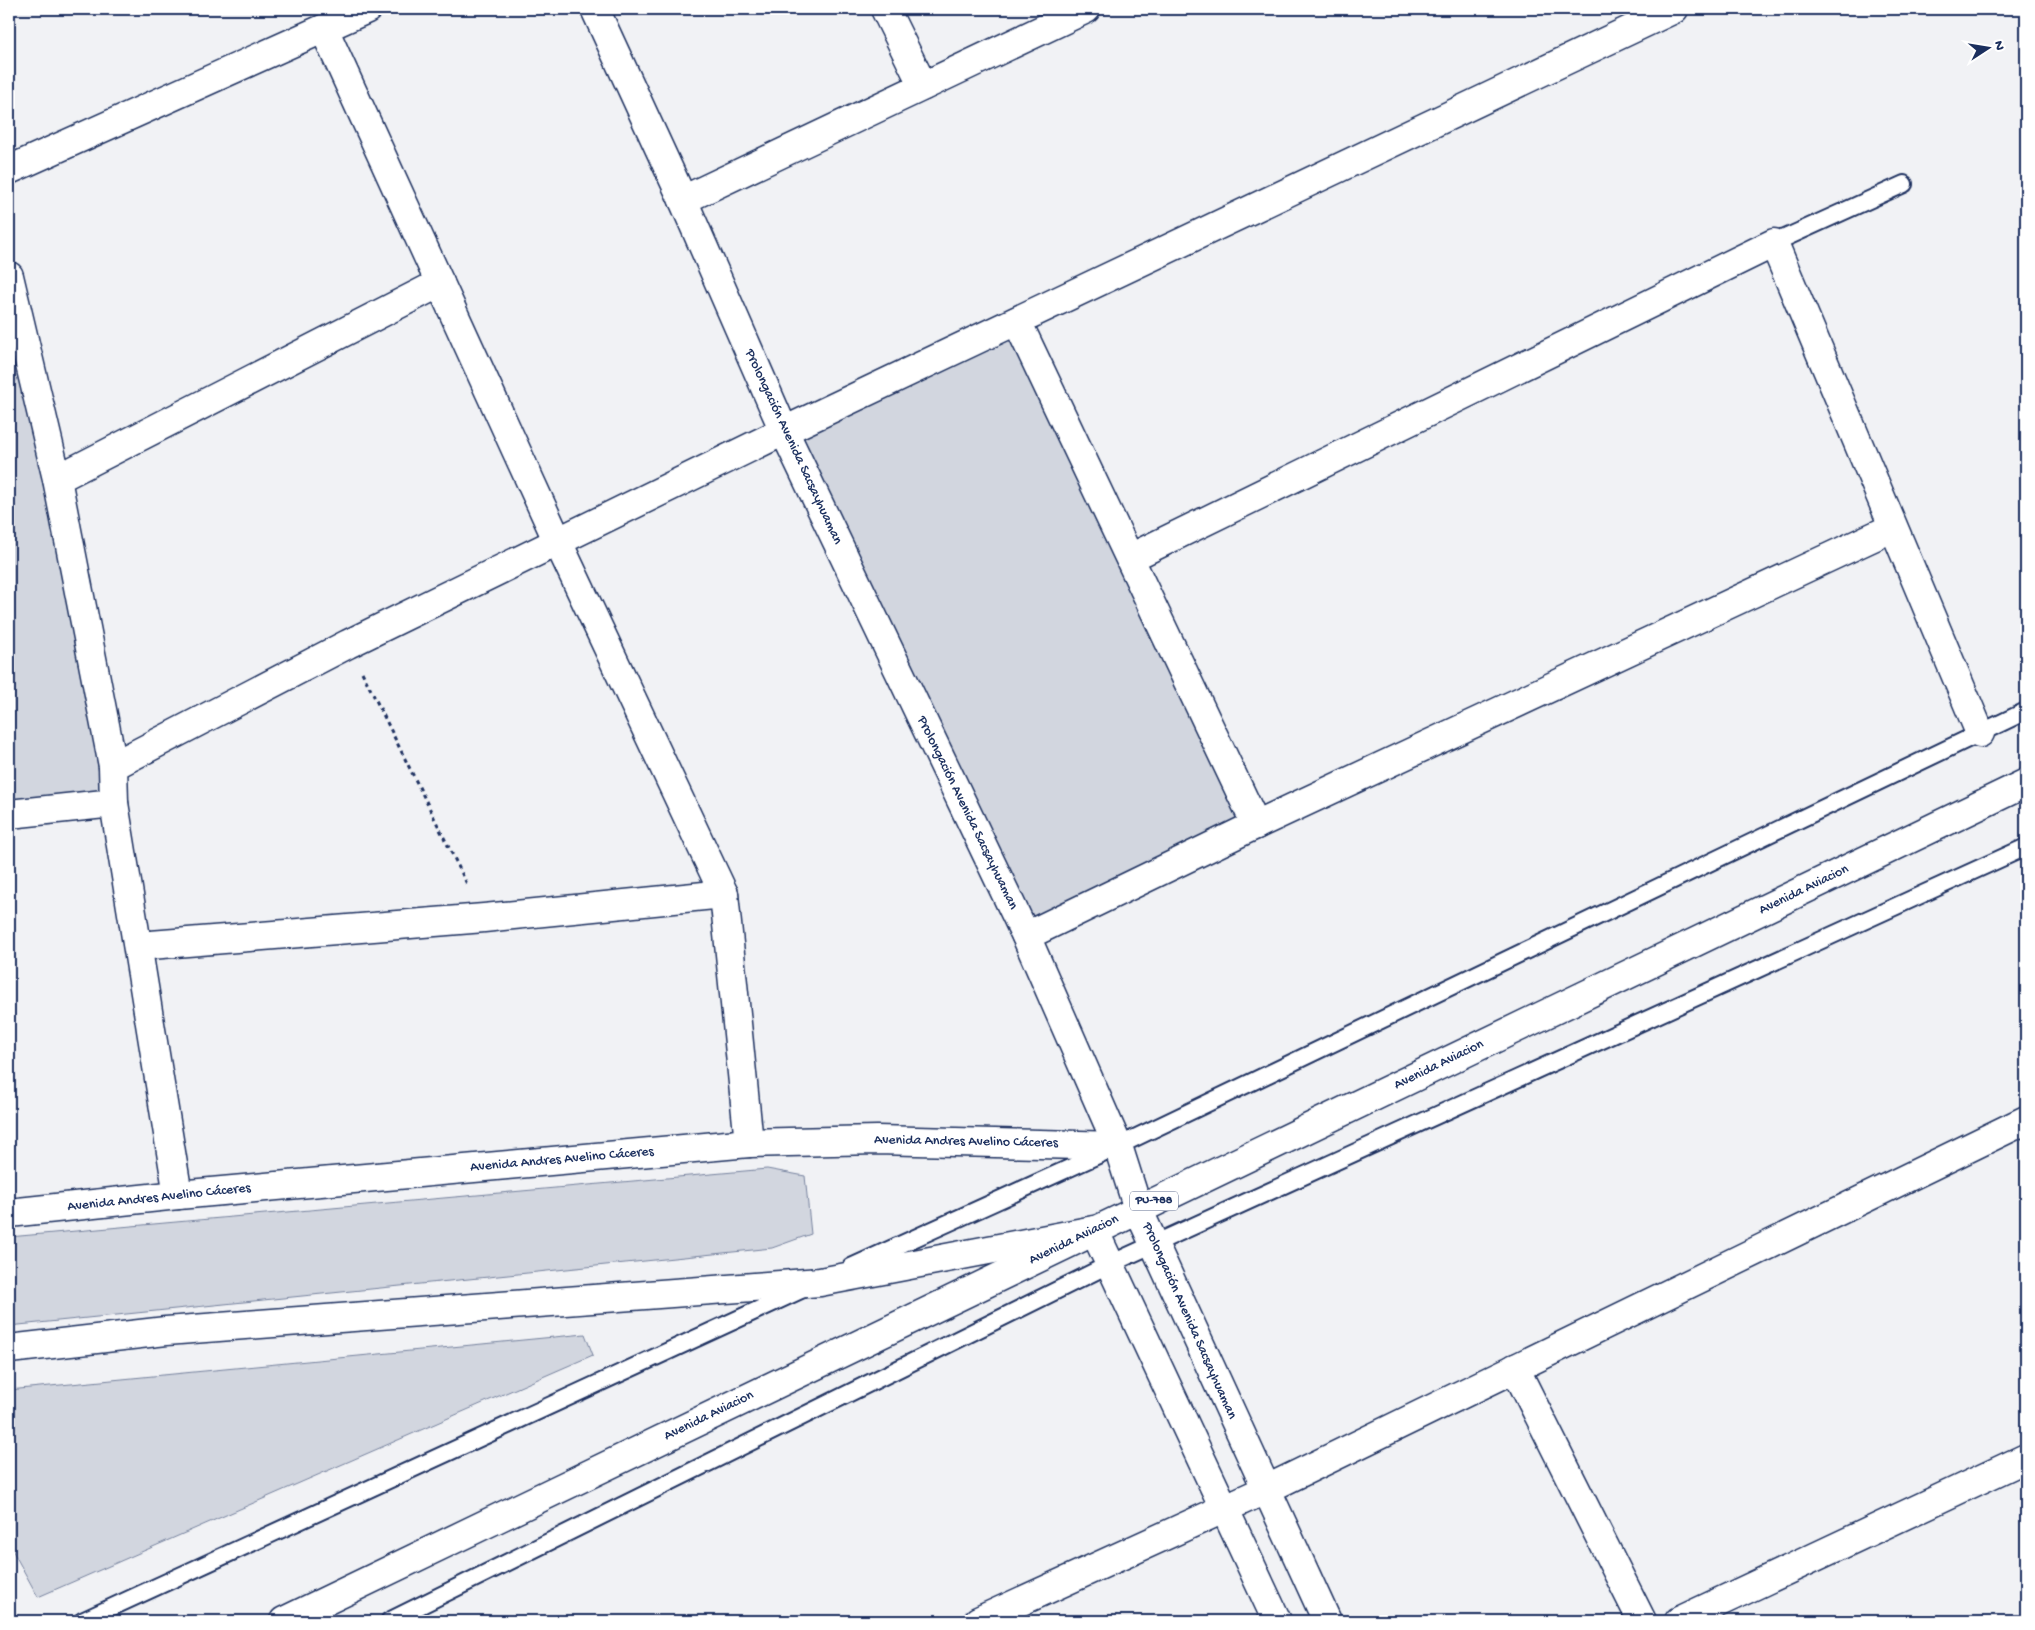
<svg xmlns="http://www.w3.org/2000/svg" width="2035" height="1630" viewBox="0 0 2035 1630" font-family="'Gochi Hand',sans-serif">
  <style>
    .green { fill: #d2d6df; stroke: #76829e }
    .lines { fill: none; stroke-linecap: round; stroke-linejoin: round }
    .lane-casing { stroke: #1b2f5e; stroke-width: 20 }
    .street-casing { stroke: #1b2f5e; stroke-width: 31 }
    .secondary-casing { stroke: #1b2f5e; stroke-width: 31 }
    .primary-casing { stroke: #1b2f5e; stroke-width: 31 }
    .path { stroke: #1b2f5e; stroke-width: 3; stroke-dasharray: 4 4; stroke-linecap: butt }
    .lane { stroke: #fff; stroke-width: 16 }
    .street { stroke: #fff; stroke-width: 28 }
    .secondary { stroke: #fff; stroke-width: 28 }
    .primary { stroke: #fff; stroke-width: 28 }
    .labels { text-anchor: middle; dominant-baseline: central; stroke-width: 4; stroke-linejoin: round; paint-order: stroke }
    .shield { fill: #fff; stroke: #5f6d8e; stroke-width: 1 }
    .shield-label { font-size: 12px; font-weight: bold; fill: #1b2f5e }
    .street-label { font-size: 14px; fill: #1b2f5e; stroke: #fff }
  </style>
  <rect width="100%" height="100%" fill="#f1f2f5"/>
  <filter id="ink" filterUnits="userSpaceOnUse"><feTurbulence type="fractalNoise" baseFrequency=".02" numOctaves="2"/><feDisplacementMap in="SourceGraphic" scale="10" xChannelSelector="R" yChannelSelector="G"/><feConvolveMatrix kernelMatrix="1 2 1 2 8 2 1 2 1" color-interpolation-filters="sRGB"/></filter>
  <g filter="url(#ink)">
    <!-- green -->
    <g class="green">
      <path d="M 9,319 L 106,759 L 106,793 L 9,804 Z"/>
      <path d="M 1017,321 L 1256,825 L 1026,936 L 784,431 Z"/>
      <path d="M 767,1169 L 805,1176 L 811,1234 L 772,1248 L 9,1326 L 9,1237 Z"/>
      <path d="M 585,1334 L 593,1355 L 38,1597 L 9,1544 L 9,1390 Z"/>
    </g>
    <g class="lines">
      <defs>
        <g id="lane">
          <path d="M 1774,243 L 1904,184"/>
          <path d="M 851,1267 L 1118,1146 L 2026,711"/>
          <path d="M 82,1621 L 801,1290"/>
          <path d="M 389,1621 L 1110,1264 L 2026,847"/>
        </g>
        <g id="street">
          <path d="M 595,9 L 683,200 L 784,431 L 1026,936 L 1118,1146 L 1138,1209"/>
          <path d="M 885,9 L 923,86"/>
          <path d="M 324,29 L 558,542 L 724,894 L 749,1143"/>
          <path d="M 9,170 L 367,9"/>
          <path d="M 683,200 L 1086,9"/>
          <path d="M 9,276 L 57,479 L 113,766 L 114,803 L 178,1195"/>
          <path d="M 1017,321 L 1256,825"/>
          <path d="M 57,479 L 440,283"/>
          <path d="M 1130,558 L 1774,243 L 1980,733"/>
          <path d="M 113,766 L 348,644 L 784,431 L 1674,9"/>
          <path d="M 9,814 L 114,803"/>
          <path d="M 1026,936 L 1245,830 L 1892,528"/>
          <path d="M 138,946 L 484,918 L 724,894"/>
          <path d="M 1515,1368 L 1642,1621"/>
          <path d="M 978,1621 L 1265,1490 L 2026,1120"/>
          <path d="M 1679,1621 L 2026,1458"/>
        </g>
        <g id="secondary">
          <path d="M 1138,1209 L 1327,1621"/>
          <path d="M 9,1213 L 178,1195 L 749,1143 L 877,1140 L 1118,1146"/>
          <path d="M 9,1349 L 166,1331 L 820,1282 L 1094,1230 L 1277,1621"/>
        </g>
        <path id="primary" d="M 284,1621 L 2026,783"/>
      </defs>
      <!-- lane casing -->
      <use href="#lane" class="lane-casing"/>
      <!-- street casing -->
      <use href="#street" class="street-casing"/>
      <!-- secondary casing -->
      <use href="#secondary" class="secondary-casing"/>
      <!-- primary casing -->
      <use href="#primary" class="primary-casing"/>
      <!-- path -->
      <path class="path" d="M 362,672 L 468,886"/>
      <!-- lane -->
      <use href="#lane" class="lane"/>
      <!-- street -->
      <use href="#street" class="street"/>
      <!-- secondary -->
      <use href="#secondary" class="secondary"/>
      <!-- primary -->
      <use href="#primary" class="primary"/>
    </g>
  </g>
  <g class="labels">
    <!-- shield labels -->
    <rect class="shield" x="1130" y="1191.5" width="48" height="19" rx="4"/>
    <g class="shield-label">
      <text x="1154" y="1201">PU-788</text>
    </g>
    <!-- street labels -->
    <g class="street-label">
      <text transform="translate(793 447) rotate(65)">Prolongación Avenida Sacsayhuaman</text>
      <text transform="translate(967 813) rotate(64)">Prolongación Avenida Sacsayhuaman</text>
      <text transform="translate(1804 890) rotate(-26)">Avenida Aviacion</text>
      <text transform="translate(1439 1065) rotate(-26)">Avenida Aviacion</text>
      <text transform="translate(966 1142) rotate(1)">Avenida Andres Avelino Cáceres</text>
      <text transform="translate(562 1160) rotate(-5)">Avenida Andres Avelino Cáceres</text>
      <text transform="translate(159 1198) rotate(-6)">Avenida Andres Avelino Cáceres</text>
      <text transform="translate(1074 1240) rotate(-26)">Avenida Aviacion</text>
      <text transform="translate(1189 1321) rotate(66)">Prolongación Avenida Sacsayhuaman</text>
      <text transform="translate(709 1416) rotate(-26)">Avenida Aviacion</text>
    </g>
  </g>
  <!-- margin -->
  <rect width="2035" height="1630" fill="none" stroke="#fff" stroke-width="30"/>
  <rect x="15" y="15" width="2005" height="1600" fill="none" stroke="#1b2f5e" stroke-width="2" filter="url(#ink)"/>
  <!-- north arrow -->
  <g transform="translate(1988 48) rotate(78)" stroke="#ffffff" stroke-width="4" paint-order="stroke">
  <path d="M0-4L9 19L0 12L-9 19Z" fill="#1b2f5e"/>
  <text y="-8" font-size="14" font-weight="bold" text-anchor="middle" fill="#1b2f5e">N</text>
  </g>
</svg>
